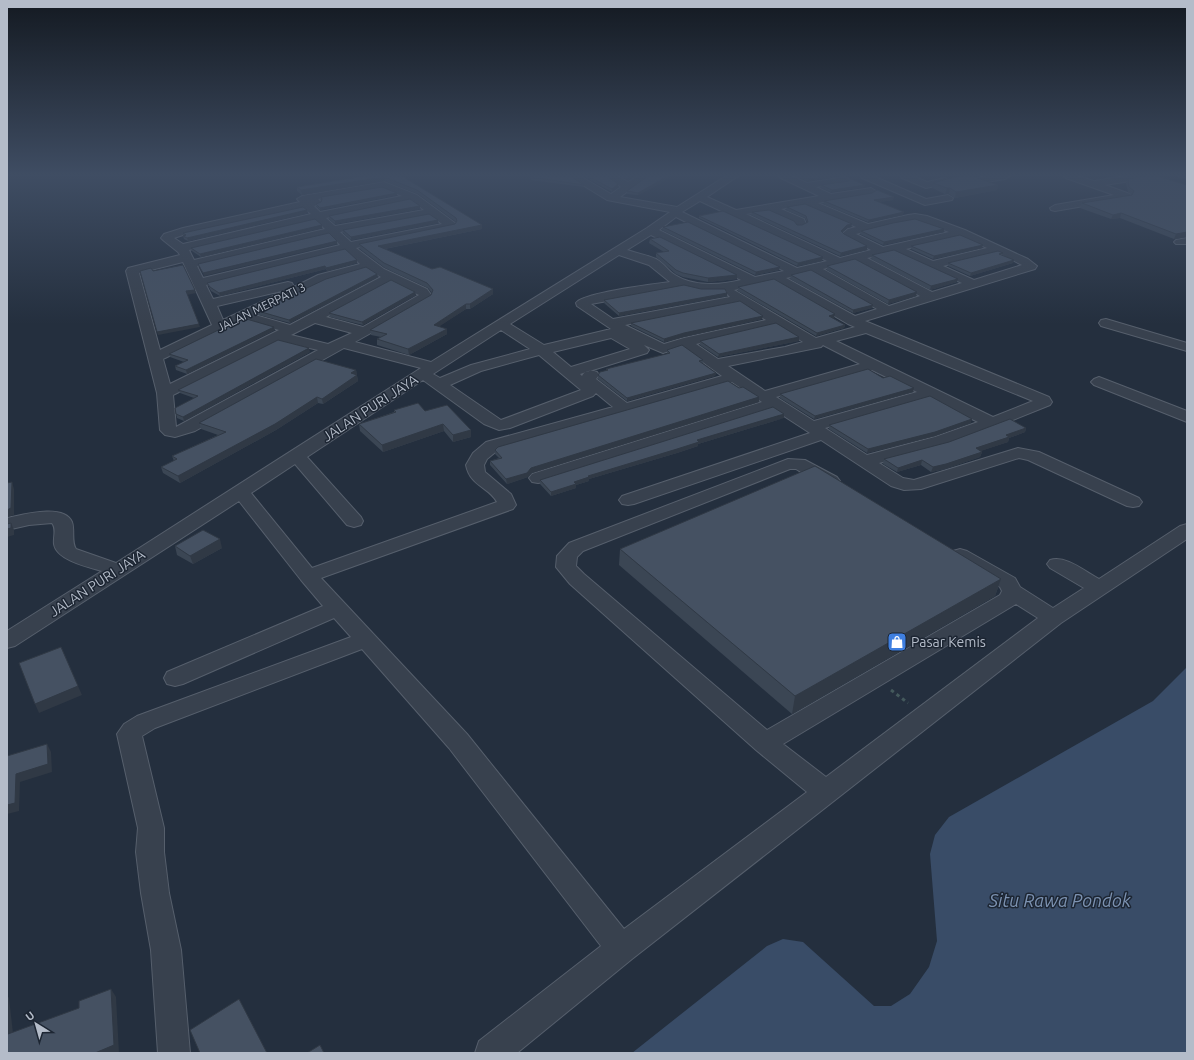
<svg xmlns="http://www.w3.org/2000/svg" width="1194" height="1060" viewBox="0 0 1194 1060" font-family="Ubuntu,sans-serif">
  <style>
    .water { fill: #394c67 }
    .lines { fill: none; stroke-linecap: round; stroke-linejoin: round }
    .minor-casing { stroke: #565f6c; stroke-width: 2 }
    .path { stroke: #44595c; stroke-width: 3; stroke-dasharray: 3.5 3.5; stroke-linecap: butt }
    .minor { fill: #38414e; fill-rule: evenodd }
    .wall { fill: #3b4654 }
    .shaded-wall { fill: #303945 }
    .building { fill: #455162; stroke: #303945 }
    .labels { text-anchor: middle; dominant-baseline: central; stroke-width: 3; stroke-linejoin: round; paint-order: stroke }
    .far-street-label { font-size: 12px; fill: #b4bcc9; stroke: #1d2633 }
    .street-label { font-size: 14px; fill: #b4bcc9; stroke: #1d2633 }
    .poi-label { font-size: 14px; fill: #b4bcc9; stroke: #1d2633; text-anchor: start }
    .near-water-label { font-size: 18px; font-style: italic; fill: #7c92b1; stroke: #1d2633 }
  </style>
  <rect width="100%" height="100%" fill="#242f3e"/>
  <!-- water -->
  <path class="water" d="M 1187,667 L 1187,1053 L 632,1053 L 767,946 L 783,939 L 803,942 L 874,1006 L 891,1006 L 910,994 L 929,967 L 937,941 L 930,854 L 935,835 L 949,817 L 1153,701 Z"/>
  <g class="lines">
    <defs>
      <g id="minor">
        <path d="M 568,176 L 580,176 L 611,194 L 621,187 L 606,176 L 617,176 L 628,182 L 638,176 L 649,176 L 620,197 L 677,207 L 726,176 L 738,176 L 707,197 L 736,210 L 819,196 L 781,178 L 779,176 L 792,176 L 807,183 L 845,177 L 850,180 L 848,182 L 816,187 L 831,194 L 871,188 L 876,191 L 871,194 L 818,203 L 868,224 L 908,215 L 915,214 L 927,216 L 965,230 L 1028,259 L 1037,266 L 1035,269 L 865,321 L 1049,397 L 1052,402 L 1050,405 L 998,426 L 947,445 L 879,463 L 903,478 L 914,480 L 1018,448 L 1039,452 L 1139,498 L 1142,502 L 1139,506 L 1133,507 L 1127,506 L 1028,460 L 1019,458 L 921,489 L 904,490 L 891,486 L 821,440 L 634,504 L 628,505 L 622,504 L 619,500 L 622,496 L 810,433 L 773,409 L 544,482 L 538,483 L 532,482 L 529,478 L 532,474 L 762,402 L 732,382 L 498,450 L 487,459 L 484,465 L 485,472 L 511,494 L 516,505 L 513,509 L 321,578 L 467,734 L 624,929 L 807,792 L 756,750 L 570,584 L 556,567 L 557,556 L 569,543 L 788,459 L 805,460 L 837,477 L 840,481 L 837,485 C 823,488 808,476 796,469 L 790,469 L 583,551 L 577,557 L 576,566 L 584,574 L 767,730 L 1000,595 L 1002,591 L 1000,587 L 953,559 L 950,555 L 953,551 L 960,549 L 967,551 L 1015,578 L 1020,587 L 1053,608 L 1084,588 L 1050,568 L 1047,564 L 1050,560 C 1066,555 1084,571 1099,579 L 1180,526 L 1187,524 L 1187,539 L 1061,623 L 632,959 L 517,1053 L 475,1053 L 479,1041 L 601,946 L 449,748 L 362,649 L 155,728 L 142,736 L 164,828 L 164,852 L 169,893 L 181,950 L 190,1053 L 158,1053 L 151,950 L 141,893 L 136,852 L 138,828 L 117,734 L 124,724 L 137,716 L 351,637 L 334,618 L 183,684 L 175,686 L 167,684 L 164,678 L 167,672 L 323,606 L 301,580 L 239,501 L 15,646 L 7,648 L 7,631 L 102,571 C 88,567 56,560 54,544 C 53,537 57,529 52,523 L 29,525 L 7,530 L 7,518 C 22,515 64,503 72,522 C 75,530 71,542 76,549 L 116,563 L 421,368 L 344,348 L 195,431 L 175,437 L 165,435 L 160,430 L 157,393 L 126,271 L 128,268 L 180,255 L 178,252 L 163,240 L 161,238 L 164,234 L 183,228 L 300,202 L 297,199 L 302,196 L 384,182 L 417,195 L 455,223 L 456,225 L 455,227 L 356,248 L 384,269 L 427,289 L 432,296 L 431,299 L 355,342 L 431,362 L 647,228 L 670,212 L 607,200 ZM 383,188 L 402,196 L 320,212 L 314,206 L 320,204 L 321,202 L 318,199 ZM 411,200 L 424,210 L 335,226 L 326,218 ZM 700,201 L 827,261 L 797,268 L 682,212 ZM 805,205 L 856,227 L 848,229 L 842,234 L 844,236 L 871,250 L 840,258 L 746,214 L 769,211 L 795,223 L 797,226 L 801,227 L 806,224 L 804,219 L 781,209 ZM 304,208 L 311,214 L 183,244 L 174,238 L 186,234 ZM 430,215 L 442,224 L 351,242 L 340,232 ZM 676,217 L 784,271 L 755,277 L 659,230 ZM 316,220 L 325,229 L 194,260 L 189,250 ZM 915,220 L 949,232 L 883,247 L 856,234 L 892,224 ZM 330,234 L 340,245 L 203,278 L 197,266 ZM 651,235 L 741,280 C 721,285 694,287 675,275 C 668,271 664,263 656,259 C 647,255 636,253 627,250 ZM 959,236 L 987,248 L 933,261 L 906,249 ZM 346,250 L 360,264 L 318,275 L 294,287 L 292,283 L 288,282 L 213,299 L 206,285 ZM 894,252 L 962,283 L 932,292 L 867,258 ZM 997,252 L 1022,265 L 974,280 L 943,266 ZM 619,255 L 649,265 L 670,282 C 654,284 582,293 576,303 L 577,306 L 611,329 L 544,345 L 510,324 ZM 855,261 L 920,296 L 889,306 L 823,269 ZM 183,262 L 212,325 L 160,350 L 139,273 ZM 367,269 L 381,277 L 290,325 L 255,315 L 326,281 ZM 811,272 L 877,309 L 855,316 L 786,278 ZM 774,281 L 848,324 L 855,327 L 816,338 L 734,290 ZM 391,282 L 419,295 L 363,327 L 326,317 ZM 684,287 L 701,291 L 727,291 L 726,293 L 730,297 L 613,319 L 591,304 ZM 286,290 L 223,320 L 217,306 ZM 740,303 L 766,320 L 684,338 L 664,344 L 625,325 ZM 244,320 L 279,330 L 170,384 L 163,359 ZM 315,323 L 352,333 L 328,344 L 291,335 ZM 776,325 L 803,342 L 785,347 L 718,359 L 696,344 ZM 501,330 L 530,349 L 471,365 L 440,378 L 433,374 ZM 866,333 L 1033,401 L 993,417 L 836,341 ZM 611,338 L 630,349 L 571,367 L 553,352 ZM 280,341 L 318,350 L 176,427 L 173,395 ZM 644,345 L 663,353 L 682,347 L 722,376 L 627,403 L 596,379 L 599,375 L 597,372 C 592,370 585,370 582,376 L 580,374 L 647,353 L 649,350 ZM 823,345 L 860,364 L 765,391 L 728,366 L 821,347 ZM 539,355 L 581,390 L 501,420 L 450,385 L 481,371 ZM 872,370 L 917,392 L 814,421 L 776,397 ZM 423,380 L 484,424 L 499,430 L 510,428 L 593,396 L 596,393 L 613,407 L 486,442 L 473,453 L 466,465 C 470,486 489,487 497,502 L 312,568 L 251,493 L 295,464 L 347,525 L 354,527 L 361,525 L 363,521 L 361,517 L 307,457 ZM 929,398 L 978,422 L 935,437 L 867,455 L 825,428 ZM 1016,604 L 1038,618 L 826,777 L 783,744 Z"/>
        <path d="M 860,176 L 873,176 L 926,199 L 948,195 L 953,198 L 952,200 L 925,205 L 862,178 Z"/>
        <path d="M 900,176 L 913,176 L 927,182 L 945,178 L 950,181 L 948,183 L 926,188 L 902,178 Z"/>
        <path d="M 987,176 L 1010,176 L 1005,179 L 980,183 L 975,180 L 977,178 Z"/>
        <path d="M 1064,176 L 1078,176 L 1094,181 L 1126,176 L 1148,176 L 1143,179 L 1105,185 L 1130,194 L 1131,196 L 1130,198 L 1055,211 L 1051,210 L 1050,208 L 1055,205 L 1114,195 L 1066,178 Z"/>
        <path d="M 1187,238 L 1187,244 L 1176,244 L 1174,242 L 1176,240 Z"/>
        <path d="M 1106,319 L 1187,343 L 1187,351 L 1101,326 L 1099,323 L 1101,320 Z"/>
        <path d="M 1099,377 L 1187,411 L 1187,422 L 1094,385 L 1091,382 L 1094,379 Z"/>
      </g>
    </defs>
    <!-- minor casing -->
    <use href="#minor" class="minor-casing"/>
    <!-- path -->
    <path class="path" d="M 891,690 L 908,703"/>
    <!-- minor -->
    <use href="#minor" class="minor"/>
  </g>
  <!-- wall -->
  <g class="wall">
    <path d="M 364,176 L 402,176 L 482,229 L 385,249 L 432,269 L 493,289 L 493,294 L 470,309 L 466,309 L 439,326 L 447,334 L 409,355 L 377,345 L 377,339 L 381,337 L 371,335 L 370,330 L 431,295 L 432,293 L 428,288 L 385,268 L 360,249 L 359,244 L 455,224 L 456,222 L 418,194 L 385,181 L 302,195 L 297,191 L 297,187 Z"/>
    <path d="M 531,176 L 584,185 L 584,187 L 531,180 Z"/>
    <path d="M 583,176 L 607,176 L 618,184 L 618,187 L 612,192 Z"/>
    <path d="M 620,176 L 635,176 L 628,180 Z"/>
    <path d="M 795,176 L 839,176 L 807,181 Z"/>
    <path d="M 1174,176 L 1187,176 L 1187,179 Z"/>
    <path d="M 1128,179 L 1187,237 L 1174,239 L 1120,218 L 1111,219 L 1080,208 L 1082,203 L 1132,195 L 1128,192 L 1126,183 Z"/>
    <path d="M 661,183 L 638,195 L 627,194 L 627,191 Z"/>
    <path d="M 933,183 L 998,185 L 997,190 L 955,198 L 949,194 L 945,194 L 932,188 Z"/>
    <path d="M 821,185 L 865,185 L 865,187 L 831,192 L 821,188 Z"/>
    <path d="M 397,195 L 320,210 L 317,207 L 316,204 L 321,202 L 321,197 Z"/>
    <path d="M 893,200 L 879,202 L 903,215 L 868,222 L 823,204 L 824,201 Z"/>
    <path d="M 787,207 L 852,224 L 851,227 L 847,228 L 842,232 L 844,234 L 867,246 L 867,250 L 840,256 L 751,215 L 752,212 L 797,225 L 802,225 L 807,222 L 805,218 L 786,210 Z"/>
    <path d="M 420,209 L 335,224 L 329,219 L 329,216 Z"/>
    <path d="M 307,210 L 308,213 L 188,241 L 184,239 L 183,236 L 183,233 Z"/>
    <path d="M 699,216 L 822,261 L 797,266 L 699,218 Z"/>
    <path d="M 438,220 L 438,223 L 351,240 L 343,233 L 343,230 Z"/>
    <path d="M 322,225 L 322,228 L 201,257 L 192,251 L 191,248 Z"/>
    <path d="M 663,227 L 780,267 L 779,270 L 755,275 L 662,230 Z"/>
    <path d="M 944,229 L 944,232 L 883,245 L 860,234 L 861,231 Z"/>
    <path d="M 650,239 L 737,279 L 708,282 L 683,277 L 676,274 L 656,257 L 656,253 L 664,252 L 649,243 Z"/>
    <path d="M 911,246 L 982,248 L 933,259 L 911,249 Z"/>
    <path d="M 872,255 L 957,282 L 930,290 L 871,259 Z"/>
    <path d="M 1002,255 L 1014,260 L 1013,263 L 970,276 L 948,266 L 948,263 Z"/>
    <path d="M 357,263 L 327,271 L 326,269 L 220,296 L 211,291 L 207,283 Z"/>
    <path d="M 827,266 L 916,296 L 888,304 L 827,270 Z"/>
    <path d="M 377,274 L 378,277 L 290,323 L 259,315 L 258,311 Z"/>
    <path d="M 791,275 L 872,308 L 853,313 L 790,279 Z"/>
    <path d="M 738,287 L 834,318 L 833,318 L 845,325 L 844,328 L 816,336 L 738,291 Z"/>
    <path d="M 701,289 L 727,293 L 727,296 L 619,316 L 604,303 L 604,300 Z"/>
    <path d="M 415,292 L 416,295 L 363,325 L 330,317 L 329,313 Z"/>
    <path d="M 763,316 L 762,319 L 684,337 L 664,342 L 631,326 L 631,323 Z"/>
    <path d="M 275,330 L 187,374 L 176,370 L 175,366 L 184,362 L 170,357 L 169,354 Z"/>
    <path d="M 700,341 L 799,341 L 718,357 L 700,345 Z"/>
    <path d="M 667,350 L 703,360 L 703,364 L 716,373 L 715,376 L 627,401 L 598,379 L 598,375 L 606,371 L 606,369 L 667,354 Z"/>
    <path d="M 310,352 L 184,421 L 177,418 L 176,414 L 194,398 L 180,393 L 178,390 Z"/>
    <path d="M 356,370 L 358,381 L 323,404 L 318,403 L 276,430 L 180,483 L 163,473 L 161,467 L 174,461 L 172,456 L 218,435 L 201,429 L 199,423 Z"/>
    <path d="M 913,392 L 814,419 L 780,398 L 780,394 Z"/>
    <path d="M 759,402 L 532,473 L 528,477 L 507,484 L 490,465 L 490,461 L 499,458 L 495,454 L 495,450 Z"/>
    <path d="M 394,410 L 425,411 L 471,430 L 471,437 L 453,442 L 444,431 L 383,452 L 360,431 L 359,424 L 394,412 Z"/>
    <path d="M 784,418 L 698,444 L 698,446 L 677,453 L 589,479 L 589,481 L 576,485 L 576,488 L 551,496 L 540,484 L 540,480 Z"/>
    <path d="M 971,423 L 935,436 L 867,453 L 829,429 L 829,425 Z"/>
    <path d="M 1026,428 L 1025,432 L 1009,438 L 1008,442 L 980,451 L 982,452 L 980,457 L 945,469 L 931,472 L 921,465 L 897,472 L 883,464 L 884,459 Z"/>
    <path d="M 175,546 L 222,548 L 193,564 L 177,555 Z"/>
    <path d="M 620,549 L 1001,579 L 995,596 L 792,714 L 619,565 Z"/>
  </g>
  <!-- shaded-wall -->
  <g class="shaded-wall">
    <path d="M 631,176 L 635,176 L 628,180 L 628,178 Z"/>
    <path d="M 667,176 L 671,176 L 661,183 L 638,195 L 638,193 Z"/>
    <path d="M 825,176 L 839,176 L 807,181 L 808,179 Z"/>
    <path d="M 384,177 L 385,181 L 302,195 L 301,190 Z"/>
    <path d="M 618,184 L 618,187 L 612,192 L 612,189 Z"/>
    <path d="M 865,185 L 865,187 L 831,192 L 832,190 Z"/>
    <path d="M 998,185 L 997,190 L 955,198 L 956,192 Z"/>
    <path d="M 947,188 L 950,188 L 949,194 L 945,194 Z"/>
    <path d="M 397,193 L 397,195 L 320,210 L 320,208 Z"/>
    <path d="M 894,197 L 893,200 L 874,203 L 874,200 Z"/>
    <path d="M 420,206 L 420,209 L 335,224 L 335,221 Z"/>
    <path d="M 307,210 L 308,213 L 188,241 L 187,238 Z"/>
    <path d="M 904,212 L 903,215 L 868,222 L 869,220 Z"/>
    <path d="M 1121,213 L 1120,218 L 1111,219 L 1113,215 Z"/>
    <path d="M 438,220 L 438,223 L 351,240 L 351,237 Z"/>
    <path d="M 852,224 L 851,227 L 847,228 L 840,234 L 841,231 L 847,225 Z"/>
    <path d="M 322,225 L 322,228 L 201,257 L 200,254 Z"/>
    <path d="M 482,225 L 482,229 L 379,250 L 378,246 Z"/>
    <path d="M 944,229 L 944,232 L 883,245 L 884,242 Z"/>
    <path d="M 1187,232 L 1187,237 L 1174,239 L 1176,234 Z"/>
    <path d="M 337,241 L 337,244 L 204,276 L 203,273 Z"/>
    <path d="M 983,245 L 982,248 L 933,259 L 934,256 Z"/>
    <path d="M 867,246 L 867,250 L 840,256 L 841,253 Z"/>
    <path d="M 823,257 L 822,261 L 797,266 L 798,263 Z"/>
    <path d="M 357,260 L 357,263 L 327,271 L 326,268 Z"/>
    <path d="M 1014,260 L 1013,263 L 970,276 L 971,273 Z"/>
    <path d="M 325,266 L 326,269 L 220,296 L 219,293 Z"/>
    <path d="M 780,267 L 779,270 L 755,275 L 756,272 Z"/>
    <path d="M 377,274 L 378,277 L 290,323 L 289,320 Z"/>
    <path d="M 737,275 L 737,279 L 708,282 L 708,278 Z"/>
    <path d="M 958,279 L 957,282 L 930,290 L 931,286 Z"/>
    <path d="M 493,289 L 493,294 L 470,309 L 470,304 Z"/>
    <path d="M 195,290 L 196,293 L 187,295 L 186,291 Z"/>
    <path d="M 415,292 L 416,295 L 363,325 L 362,322 Z"/>
    <path d="M 917,292 L 916,296 L 888,304 L 889,300 Z"/>
    <path d="M 727,293 L 727,296 L 619,316 L 619,313 Z"/>
    <path d="M 466,304 L 466,309 L 434,330 L 434,325 Z"/>
    <path d="M 873,305 L 872,308 L 853,313 L 853,310 Z"/>
    <path d="M 835,314 L 834,318 L 828,319 L 829,316 Z"/>
    <path d="M 763,316 L 762,319 L 684,337 L 664,342 L 664,339 L 684,333 Z"/>
    <path d="M 199,324 L 200,327 L 158,335 L 157,332 Z"/>
    <path d="M 845,325 L 844,328 L 816,336 L 817,333 Z"/>
    <path d="M 274,327 L 275,330 L 187,374 L 186,370 Z"/>
    <path d="M 447,329 L 447,334 L 409,355 L 408,349 Z"/>
    <path d="M 799,337 L 799,341 L 718,357 L 719,354 Z"/>
    <path d="M 309,348 L 310,352 L 184,421 L 183,417 Z"/>
    <path d="M 356,370 L 358,381 L 323,404 L 322,399 L 351,373 Z"/>
    <path d="M 716,373 L 715,376 L 627,401 L 627,398 Z"/>
    <path d="M 914,388 L 913,392 L 814,419 L 815,416 Z"/>
    <path d="M 317,397 L 318,403 L 276,430 L 180,483 L 178,476 Z"/>
    <path d="M 759,397 L 759,402 L 532,473 L 528,477 L 507,484 L 506,479 L 531,468 Z"/>
    <path d="M 784,414 L 784,418 L 698,444 L 698,446 L 677,453 L 589,479 L 589,481 L 576,485 L 576,488 L 551,496 L 551,492 L 588,476 L 697,440 Z"/>
    <path d="M 972,419 L 971,423 L 935,436 L 867,453 L 868,449 Z"/>
    <path d="M 443,424 L 444,431 L 383,452 L 382,445 Z"/>
    <path d="M 1026,428 L 1025,432 L 1009,438 L 1008,442 L 975,453 L 976,448 L 1006,435 Z"/>
    <path d="M 471,430 L 471,437 L 453,442 L 453,435 Z"/>
    <path d="M 982,452 L 980,457 L 945,469 L 931,472 L 933,467 Z"/>
    <path d="M 922,460 L 921,465 L 897,472 L 898,468 Z"/>
    <path d="M 12,482 L 14,489 L 14,515 L 7,517 L 7,510 Z"/>
    <path d="M 11,523 L 14,530 L 14,535 L 7,537 L 7,529 Z"/>
    <path d="M 220,539 L 222,548 L 193,564 L 190,556 Z"/>
    <path d="M 1001,579 L 995,596 L 792,714 L 795,696 Z"/>
    <path d="M 78,686 L 82,695 L 39,713 L 35,704 Z"/>
    <path d="M 47,744 L 51,752 L 52,772 L 20,782 L 19,811 L 7,814 L 7,805 L 16,774 Z"/>
    <path d="M 111,989 L 116,997 L 119,1053 L 95,1053 Z"/>
    <path d="M 7,995 L 9,998 L 14,1042 L 8,1034 L 7,1024 Z"/>
  </g>
  <!-- building -->
  <g class="building">
    <path d="M 364,176 L 402,176 L 482,225 L 378,246 L 432,269 L 440,267 L 493,289 L 470,304 L 466,304 L 434,325 L 447,329 L 408,349 L 377,339 L 387,334 L 370,330 L 431,295 L 433,290 L 427,283 L 384,263 L 359,244 L 455,224 L 457,221 L 456,218 L 417,190 L 384,177 L 301,190 L 297,187 Z"/>
    <path d="M 531,176 L 570,176 L 584,185 L 531,177 Z"/>
    <path d="M 588,176 L 607,176 L 618,184 L 612,189 Z"/>
    <path d="M 648,176 L 667,176 L 661,180 L 638,193 L 627,191 Z"/>
    <path d="M 802,176 L 825,176 L 808,179 Z"/>
    <path d="M 963,176 L 972,176 L 998,185 L 956,192 L 950,188 L 947,188 L 933,183 L 951,178 Z"/>
    <path d="M 1144,176 L 1157,176 L 1187,185 L 1187,232 L 1176,234 L 1121,213 L 1113,215 L 1082,203 L 1132,195 L 1134,191 L 1129,187 L 1128,179 Z"/>
    <path d="M 851,179 L 865,185 L 832,190 L 821,185 L 849,181 Z"/>
    <path d="M 382,187 L 397,193 L 320,208 L 316,204 L 321,202 L 322,199 L 321,197 Z"/>
    <path d="M 877,190 L 894,197 L 874,200 L 904,212 L 869,220 L 824,201 L 872,193 Z"/>
    <path d="M 410,199 L 420,206 L 335,221 L 329,216 Z"/>
    <path d="M 805,204 L 852,224 L 847,225 L 841,231 L 844,234 L 867,246 L 841,253 L 752,212 L 769,210 L 794,221 L 797,225 L 802,225 L 808,222 L 806,216 L 787,207 Z"/>
    <path d="M 303,207 L 307,210 L 187,238 L 183,236 L 186,235 L 183,233 Z"/>
    <path d="M 723,211 L 823,257 L 798,263 L 699,216 Z"/>
    <path d="M 429,214 L 438,220 L 351,237 L 343,230 Z"/>
    <path d="M 315,219 L 322,225 L 200,254 L 191,248 Z"/>
    <path d="M 915,219 L 944,229 L 884,242 L 861,231 L 893,223 Z"/>
    <path d="M 688,222 L 780,267 L 756,272 L 663,227 Z"/>
    <path d="M 329,233 L 337,241 L 203,273 L 198,264 Z"/>
    <path d="M 960,235 L 983,245 L 934,256 L 911,246 Z"/>
    <path d="M 660,237 L 737,275 L 708,278 L 683,273 L 676,270 L 656,253 L 669,251 L 650,239 Z"/>
    <path d="M 345,249 L 357,260 L 326,268 L 325,266 L 219,293 L 210,287 L 207,283 Z"/>
    <path d="M 894,250 L 958,279 L 931,286 L 872,255 Z"/>
    <path d="M 998,251 L 1003,253 L 999,254 L 1014,260 L 971,273 L 948,263 Z"/>
    <path d="M 855,259 L 917,292 L 889,300 L 827,266 Z"/>
    <path d="M 183,265 L 195,290 L 186,291 L 199,324 L 157,332 L 140,271 L 151,268 L 153,271 Z"/>
    <path d="M 366,267 L 377,274 L 289,320 L 258,311 L 326,279 Z"/>
    <path d="M 811,270 L 873,305 L 853,310 L 791,275 Z"/>
    <path d="M 774,279 L 835,314 L 829,316 L 845,325 L 817,333 L 738,287 Z"/>
    <path d="M 391,280 L 415,292 L 362,322 L 329,313 Z"/>
    <path d="M 684,285 L 701,289 L 725,289 L 727,293 L 619,313 L 604,300 Z"/>
    <path d="M 740,301 L 763,316 L 684,333 L 664,339 L 631,323 Z"/>
    <path d="M 243,318 L 274,327 L 186,370 L 175,366 L 188,360 L 169,354 Z"/>
    <path d="M 776,323 L 799,337 L 719,354 L 700,341 Z"/>
    <path d="M 278,340 L 309,348 L 183,417 L 176,414 L 175,408 L 198,396 L 178,390 Z"/>
    <path d="M 682,345 L 703,360 L 699,361 L 716,373 L 627,398 L 598,375 L 600,372 L 608,370 L 606,369 L 670,353 L 667,350 Z"/>
    <path d="M 316,359 L 356,370 L 351,373 L 357,375 L 322,399 L 317,397 L 275,424 L 178,476 L 161,467 L 177,459 L 172,456 L 226,432 L 199,423 Z"/>
    <path d="M 868,369 L 883,378 L 890,376 L 914,388 L 815,416 L 780,394 Z"/>
    <path d="M 728,381 L 739,388 L 743,387 L 759,397 L 531,468 L 527,473 L 506,479 L 490,461 L 502,458 L 495,450 L 498,447 Z"/>
    <path d="M 930,396 L 972,419 L 935,432 L 868,449 L 829,425 Z"/>
    <path d="M 418,403 L 425,411 L 447,405 L 471,430 L 453,435 L 443,424 L 382,445 L 359,424 L 396,412 L 394,410 Z"/>
    <path d="M 773,407 L 784,414 L 697,440 L 699,442 L 677,449 L 588,476 L 589,477 L 574,482 L 576,484 L 551,492 L 540,480 Z"/>
    <path d="M 1010,419 L 1026,428 L 1006,435 L 1009,437 L 976,448 L 982,452 L 946,464 L 933,467 L 922,460 L 898,468 L 884,459 L 949,442 Z"/>
    <path d="M 815,466 L 1001,579 L 795,696 L 620,549 Z"/>
    <path d="M 12,482 L 11,508 L 7,510 L 7,483 Z"/>
    <path d="M 11,523 L 11,528 L 7,529 L 7,524 Z"/>
    <path d="M 203,530 L 220,539 L 190,556 L 175,546 Z"/>
    <path d="M 61,647 L 78,686 L 35,704 L 19,663 Z"/>
    <path d="M 47,744 L 48,764 L 16,774 L 15,803 L 7,805 L 7,756 Z"/>
    <path d="M 111,989 L 114,1045 L 95,1053 L 7,1053 L 7,1024 L 8,1034 L 79,1008 L 79,1001 Z"/>
    <path d="M 239,999 L 267,1053 L 200,1053 L 190,1030 Z"/>
    <path d="M 320,1045 L 324,1053 L 307,1053 Z"/>
  </g>
  <!-- sky -->
  <linearGradient id="sky" x2="0" y2="1"><stop stop-color="#141a22"/><stop offset="0.54" stop-color="#3f4d63"/><stop offset="1" stop-color="#3f4d63" stop-opacity="0"/></linearGradient>
  <rect width="1194" height="324" fill="url(#sky)"/>
  <!-- icons -->
  <defs>
    <symbol id="shop-square" viewBox="-11 -11 22 22"><rect x="-9" y="-9" width="18" height="18" rx="4" fill="#3f7fe0" stroke="#1d2633"/><path d="M-5-2.5h2.3a2.7 3.5 0 0 1 5.4 0H5L5.5 6h-11ZM-1.5-2.5h3a1.5 2.3 0 0 0-3 0Z" fill="#fff"/></symbol>
  </defs>
  <g fill-rule="evenodd">
    <use href="#shop-square" x="886" y="631" width="22" height="22"/>
  </g>
  <g class="labels">
    <!-- far-street labels -->
    <g class="far-street-label">
      <text transform="translate(261 307) rotate(-26)">JALAN MERPATI 3</text>
    </g>
    <!-- street labels -->
    <g class="street-label">
      <text transform="translate(370 408) rotate(-33)">JALAN PURI JAYA</text>
      <text transform="translate(97 583) rotate(-33)">JALAN PURI JAYA</text>
    </g>
    <!-- poi labels -->
    <g class="poi-label">
      <text x="911" y="642">Pasar Kemis</text>
    </g>
    <!-- near-water labels -->
    <g class="near-water-label">
      <text x="1060" y="900">Situ Rawa Pondok</text>
    </g>
  </g>
  <!-- border -->
  <rect width="1194" height="1060" fill="none" stroke="#b4bcc9" stroke-width="16"/>
  <!-- north arrow -->
  <g transform="translate(36 1024) rotate(323)" stroke="#1d2633" stroke-width="3" paint-order="stroke">
  <path d="M0-3L7 15L0 10L-7 15Z" fill="#b4bcc9"/>
  <text y="-6" font-size="11" font-weight="bold" text-anchor="middle" fill="#b4bcc9">U</text>
  </g>
</svg>
